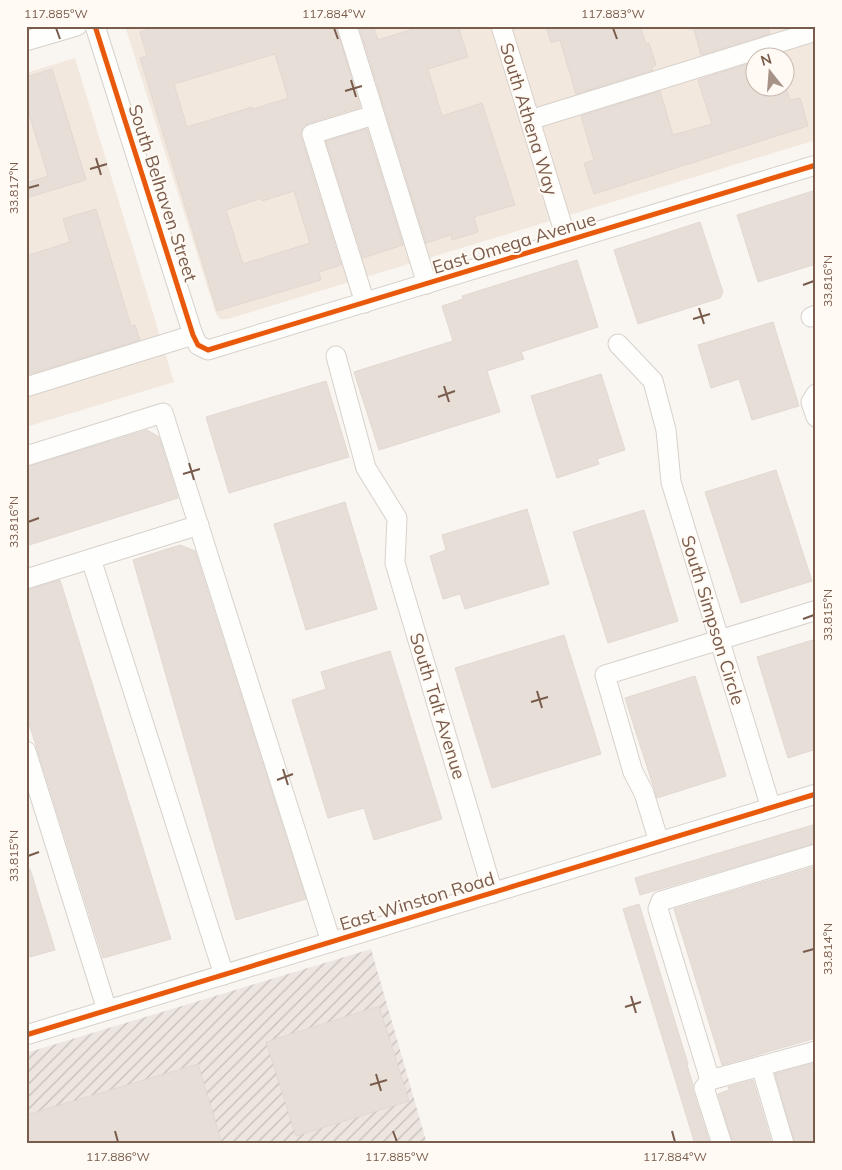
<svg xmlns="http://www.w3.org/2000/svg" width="842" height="1170" viewBox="0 0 842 1170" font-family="Mulish,sans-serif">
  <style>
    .residential { fill: #f2e8de; fill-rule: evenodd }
    .industrial { fill: url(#industrial-furrows) }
    .building { fill: #e6ded7; stroke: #e2d8d2; fill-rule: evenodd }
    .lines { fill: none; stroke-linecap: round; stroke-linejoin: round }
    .minor-casing { stroke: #d7d1cb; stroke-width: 21 }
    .minor { stroke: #fefefd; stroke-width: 19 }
    .cycleway-casing { stroke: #fffaf3; stroke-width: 8 }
    .cycleway { stroke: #e8590c; stroke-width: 5 }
    .ticks { fill: none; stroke: #7a5c4d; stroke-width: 2 }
    .labels { text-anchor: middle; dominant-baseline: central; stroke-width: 4; stroke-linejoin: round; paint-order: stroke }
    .street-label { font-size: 18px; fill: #7a5c4d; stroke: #fffaf3 }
    .neatline { fill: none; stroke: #7a5c4d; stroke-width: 2 }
    .ticks-label { font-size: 12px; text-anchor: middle; fill: #7a5c4d }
  </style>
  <defs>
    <pattern id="industrial-furrows" width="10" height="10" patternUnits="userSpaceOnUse" patternTransform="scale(1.25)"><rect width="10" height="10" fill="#ede5e0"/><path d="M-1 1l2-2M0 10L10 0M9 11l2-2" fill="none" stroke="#c5bdb8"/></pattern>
  </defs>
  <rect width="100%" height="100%" fill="#f9f5f0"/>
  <!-- residential -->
  <g class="residential">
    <path d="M 125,26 L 816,26 L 816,140 L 228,319 L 220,319 L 216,314 ZM 754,58 L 784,58 L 784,88 L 754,88 Z"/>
    <path d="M 75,58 L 174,382 L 26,427 L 26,73 Z"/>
  </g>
  <!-- industrial -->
  <path class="industrial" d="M 371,949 L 427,1144 L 26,1144 L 26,1053 Z"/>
  <!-- building -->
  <g class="building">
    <path d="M 159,26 L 336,26 L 360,107 L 309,123 L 304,126 L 301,131 L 301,137 L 341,265 L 319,272 L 321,280 L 217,311 L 140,58 L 147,56 L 140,32 ZM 275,54 L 288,98 L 253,109 L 252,107 L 187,127 L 174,84 ZM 294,191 L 310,243 L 243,264 L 226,210 L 262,198 L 262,201 Z"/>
    <path d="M 359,26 L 373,26 L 378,40 L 423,26 L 458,26 L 468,57 L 428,69 L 442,116 L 482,103 L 515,205 L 474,217 L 478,232 L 452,240 L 451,235 L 426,243 Z"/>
    <path d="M 546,26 L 640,26 L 646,44 L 649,43 L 656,65 L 652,67 L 653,70 L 576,94 L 560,40 L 551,43 Z"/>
    <path d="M 693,26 L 768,26 L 770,34 L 701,55 Z"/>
    <path d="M 754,62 L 754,88 L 786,88 L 790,100 L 800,98 L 808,126 L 594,194 L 584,163 L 594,160 L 581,116 L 660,91 L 673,135 L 712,124 L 698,80 Z"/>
    <path d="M 52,69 L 86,180 L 26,198 L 26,183 L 48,176 L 26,104 L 26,77 Z"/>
    <path d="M 367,129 L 403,245 L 363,258 L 326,141 Z"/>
    <path d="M 816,190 L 816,264 L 758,282 L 737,215 Z"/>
    <path d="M 96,209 L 131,326 L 135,325 L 140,340 L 26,375 L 26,256 L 70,242 L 63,219 Z"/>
    <path d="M 700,222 L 723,292 L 720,298 L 638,324 L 614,250 Z"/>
    <path d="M 577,260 L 598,327 L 521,352 L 524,359 L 487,371 L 500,412 L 379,450 L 354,372 L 453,341 L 442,306 L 463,299 L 462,296 Z"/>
    <path d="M 773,322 L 799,406 L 752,420 L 739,379 L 711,388 L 698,345 Z"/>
    <path d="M 601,374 L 625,450 L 597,459 L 599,464 L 557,478 L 531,396 Z"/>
    <path d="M 326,381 L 349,457 L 229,493 L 206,417 Z"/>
    <path d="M 147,430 L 159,437 L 178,498 L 26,546 L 26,467 Z"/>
    <path d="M 776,470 L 812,581 L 741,603 L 705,492 Z"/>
    <path d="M 345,502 L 377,609 L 306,630 L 274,524 Z"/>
    <path d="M 527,509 L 549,584 L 465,609 L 460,594 L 443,599 L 430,556 L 446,550 L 442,535 Z"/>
    <path d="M 644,510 L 678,621 L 608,643 L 573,532 Z"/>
    <path d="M 180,545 L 195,551 L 306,899 L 236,920 L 133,560 Z"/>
    <path d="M 60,580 L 171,939 L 103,958 L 26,714 L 26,590 Z"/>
    <path d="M 564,635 L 601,754 L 492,788 L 455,668 Z"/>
    <path d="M 816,639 L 816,749 L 788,758 L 757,657 Z"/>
    <path d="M 390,651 L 442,819 L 374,840 L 364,808 L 328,818 L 292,700 L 326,689 L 321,672 Z"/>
    <path d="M 695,676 L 726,776 L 657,798 L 625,698 Z"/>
    <path d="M 816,824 L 816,843 L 640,895 L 635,878 Z"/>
    <path d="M 816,866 L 816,1038 L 722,1065 L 674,909 Z"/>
    <path d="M 30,869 L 55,950 L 26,958 L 26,870 Z"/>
    <path d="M 639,904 L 688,1064 L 687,1065 L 693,1085 L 693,1091 L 710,1144 L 695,1144 L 623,909 Z"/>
    <path d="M 379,1006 L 409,1101 L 296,1136 L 266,1042 Z"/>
    <path d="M 815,1063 L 816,1144 L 795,1144 L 775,1074 Z"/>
    <path d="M 198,1064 L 222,1144 L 26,1144 L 26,1115 Z"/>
    <path d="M 753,1080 L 772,1144 L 733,1144 L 718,1094 L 729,1090 L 728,1087 Z"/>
  </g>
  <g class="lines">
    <defs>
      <g id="minor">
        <path d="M 95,26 L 193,335 L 198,345 L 208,350 L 816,165"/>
        <path d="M 347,26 L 427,284"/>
        <path d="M 501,26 L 567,241"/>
        <path d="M 26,41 L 77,26"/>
        <path d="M 530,120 L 816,31"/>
        <path d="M 365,303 L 312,134 L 374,115"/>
        <path d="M 811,317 L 816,315"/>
        <path d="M 618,344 L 653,381 L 666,430 L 671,482 L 771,808"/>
        <path d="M 336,356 L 366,468 L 397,518 L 395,563 L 493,893"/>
        <path d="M 26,387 L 193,335"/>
        <path d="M 816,394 L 811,402 L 816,417"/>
        <path d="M 26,456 L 163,413 L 331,942"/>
        <path d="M 91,559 L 224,975"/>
        <path d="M 26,579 L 199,525"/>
        <path d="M 26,751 L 107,1010"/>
        <path d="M 659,842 L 644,793 L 633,772 L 605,675 L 814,611 L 816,612"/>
        <path d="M 26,1035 L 816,794"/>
        <path d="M 761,1066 L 784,1144"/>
        <path d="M 710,1080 L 658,909 L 661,901 L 816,854"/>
        <path d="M 722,1144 L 704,1088 L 710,1080 L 816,1051"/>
      </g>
    </defs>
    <!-- minor casing -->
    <use href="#minor" class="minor-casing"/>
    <!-- minor -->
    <use href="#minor" class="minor"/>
    <defs>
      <g id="cycleway">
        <path d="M 95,26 L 193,335 L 198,345 L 208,350 L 816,165"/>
        <path d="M 26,1035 L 816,794"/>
      </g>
    </defs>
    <!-- cycleway casing -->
    <use href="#cycleway" class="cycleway-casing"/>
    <!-- cycleway -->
    <use href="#cycleway" class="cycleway"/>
  </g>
  <!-- ticks -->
  <path class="ticks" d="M 56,28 L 60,39M 334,28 L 338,39M 613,28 L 617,39M 351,80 L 356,97M 345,91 L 362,86M 96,158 L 101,175M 90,169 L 107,164M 28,188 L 39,185M 803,285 L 814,281M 699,308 L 704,324M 693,319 L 710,314M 444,386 L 449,402M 438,397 L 455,391M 189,463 L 194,480M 183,474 L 200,469M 28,522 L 39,518M 803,619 L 814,615M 537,691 L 542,708M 531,702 L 548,697M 283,769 L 288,785M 277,780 L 293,774M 28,856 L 39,852M 803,952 L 814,949M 631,996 L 636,1013M 625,1007 L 641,1002M 376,1074 L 381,1091M 370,1085 L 387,1080M 115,1131 L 118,1142M 393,1131 L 397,1142M 672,1131 L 675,1142"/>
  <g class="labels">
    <!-- street labels -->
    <g class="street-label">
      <text transform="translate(529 119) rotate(73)">South Athena Way</text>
      <text transform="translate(163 193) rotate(72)">South Belhaven Street</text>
      <text transform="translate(514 243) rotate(-17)">East Omega Avenue</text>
      <text transform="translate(713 620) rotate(73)">South Simpson Circle</text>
      <text transform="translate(438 706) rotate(73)">South Talt Avenue</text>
      <text transform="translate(417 901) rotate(-17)">East Winston Road</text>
    </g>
  </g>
  <!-- border -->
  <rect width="842" height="1170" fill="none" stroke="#fffaf3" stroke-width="55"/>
  <!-- north arrow -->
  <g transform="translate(770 72) rotate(343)"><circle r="24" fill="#fffaf3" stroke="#cabbb1"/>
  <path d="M0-4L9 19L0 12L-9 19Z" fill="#a69286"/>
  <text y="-8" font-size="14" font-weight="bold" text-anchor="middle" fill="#7a5c4d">N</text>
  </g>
  <rect x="28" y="28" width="786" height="1114" class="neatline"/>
  <g class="ticks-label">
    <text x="56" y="18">117.885°W</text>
    <text x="334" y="18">117.884°W</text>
    <text x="613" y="18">117.883°W</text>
    <text transform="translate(14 188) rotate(-90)" y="4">33.817°N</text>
    <text transform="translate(828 281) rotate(-90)" y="4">33.816°N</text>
    <text transform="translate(14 522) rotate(-90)" y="4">33.816°N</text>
    <text transform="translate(828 615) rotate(-90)" y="4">33.815°N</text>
    <text transform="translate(14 856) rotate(-90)" y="4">33.815°N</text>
    <text transform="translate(828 949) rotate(-90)" y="4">33.814°N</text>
    <text x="118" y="1161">117.886°W</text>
    <text x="397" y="1161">117.885°W</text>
    <text x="675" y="1161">117.884°W</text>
  </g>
</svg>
